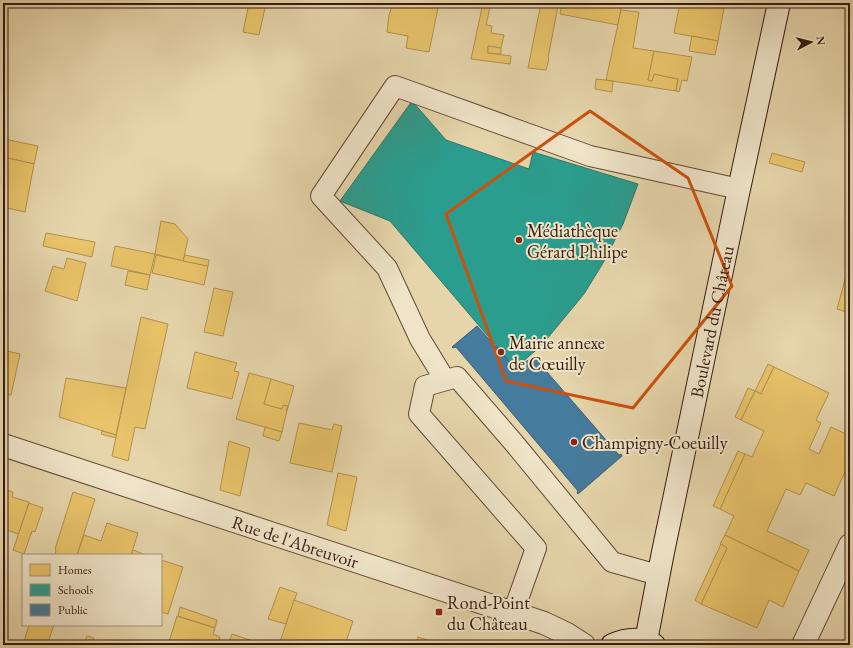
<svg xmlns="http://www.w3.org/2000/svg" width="853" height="648" viewBox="0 0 853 648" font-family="'EB Garamond',serif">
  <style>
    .homes { fill: #e9c46a; stroke: #b3914f }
    .schools { fill: #2a9d8f; stroke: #2e7669 }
    .public { fill: #457b9d; stroke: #405e72 }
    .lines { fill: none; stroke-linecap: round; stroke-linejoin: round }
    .lane-casing { stroke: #624936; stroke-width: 22 }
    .street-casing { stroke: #624936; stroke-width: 24 }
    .secondary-casing { stroke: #361a0f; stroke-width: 24 }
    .lane { stroke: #efe4c8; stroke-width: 20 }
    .street { stroke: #efe4c8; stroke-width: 22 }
    .secondary { stroke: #efe4c8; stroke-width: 22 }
    .marked { fill: none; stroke: #cd500c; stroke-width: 3; stroke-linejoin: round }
    .poi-dot { fill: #8f2418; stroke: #efe4c8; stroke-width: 1.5 }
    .labels { text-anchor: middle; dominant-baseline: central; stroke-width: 4; stroke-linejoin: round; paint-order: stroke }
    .poi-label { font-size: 18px; fill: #361a0f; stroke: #efe4c8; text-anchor: start }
    .street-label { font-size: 18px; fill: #361a0f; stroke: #efe4c8 }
  </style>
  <rect width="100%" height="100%" fill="#e6d5ab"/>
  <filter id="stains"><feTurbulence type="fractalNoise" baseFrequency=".005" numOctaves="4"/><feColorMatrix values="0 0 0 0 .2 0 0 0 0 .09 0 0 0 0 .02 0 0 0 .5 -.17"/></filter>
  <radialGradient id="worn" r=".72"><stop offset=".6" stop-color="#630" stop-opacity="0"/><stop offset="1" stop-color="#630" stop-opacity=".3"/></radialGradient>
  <!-- homes -->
  <g class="homes">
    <path d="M 249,3 L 266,3 L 259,35 L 243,32 Z"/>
    <path d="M 393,3 L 439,3 L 429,52 L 406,48 L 408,36 L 387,32 L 389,15 Z"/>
    <path d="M 483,3 L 491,3 L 486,25 L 492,26 L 491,33 L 504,35 L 501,48 L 488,46 L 488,53 L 511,56 L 510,64 L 471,59 Z"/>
    <path d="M 541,3 L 558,6 L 548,58 L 549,59 L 546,70 L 528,68 Z"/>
    <path d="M 562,3 L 622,3 L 618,25 L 560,14 Z"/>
    <path d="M 680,3 L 703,3 L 703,5 L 724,8 L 718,41 L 674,33 Z"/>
    <path d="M 703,3 L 725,3 L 724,8 L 703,5 Z"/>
    <path d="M 621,10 L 639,12 L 633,48 L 654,51 L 648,80 L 652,81 L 654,74 L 678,79 L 676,91 L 606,80 Z"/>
    <path d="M 692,36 L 718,41 L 715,55 L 689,51 Z"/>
    <path d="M 488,46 L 501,48 L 501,54 L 488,53 Z"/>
    <path d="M 654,51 L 692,57 L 687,81 L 682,80 L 679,92 L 676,91 L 678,79 L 654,74 L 652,81 L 648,80 Z"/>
    <path d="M 596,79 L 613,81 L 612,92 L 595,89 Z"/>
    <path d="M 4,139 L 38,146 L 34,164 L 3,157 L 3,147 Z"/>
    <path d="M 772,153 L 805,162 L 802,172 L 769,163 Z"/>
    <path d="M 3,157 L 34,164 L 25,212 L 3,207 Z"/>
    <path d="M 161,221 L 175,224 L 188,239 L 183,261 L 155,254 Z"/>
    <path d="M 46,233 L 95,242 L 92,257 L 43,246 Z"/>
    <path d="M 115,246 L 155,254 L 150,275 L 111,266 Z"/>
    <path d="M 156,255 L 208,266 L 204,285 L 152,273 Z"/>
    <path d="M 185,255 L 209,260 L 208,266 L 183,261 Z"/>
    <path d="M 67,258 L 86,263 L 77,301 L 45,291 L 53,266 L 64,269 Z"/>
    <path d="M 850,261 L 850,313 L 837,309 Z"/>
    <path d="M 128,271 L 150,275 L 147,290 L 125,285 Z"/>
    <path d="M 214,288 L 233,292 L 223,336 L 204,332 Z"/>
    <path d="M 141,317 L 168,324 L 145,429 L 135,427 L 128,461 L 112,456 Z"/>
    <path d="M 3,350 L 20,354 L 11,395 L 3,394 Z"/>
    <path d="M 195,352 L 237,363 L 234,371 L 239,372 L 232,399 L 187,388 Z"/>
    <path d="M 768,364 L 774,367 L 761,394 L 755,391 Z"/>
    <path d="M 774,367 L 829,393 L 816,420 L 821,423 L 809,449 L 819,454 L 831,427 L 850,436 L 850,461 L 834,496 L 806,483 L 800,495 L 786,489 L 767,531 L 809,550 L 799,571 L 725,535 L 734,516 L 720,509 L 745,454 L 752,457 L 764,431 L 741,420 L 755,391 L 761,394 Z"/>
    <path d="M 249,373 L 271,379 L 264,404 L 282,409 L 283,405 L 288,406 L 282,432 L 236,419 Z"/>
    <path d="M 66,378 L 126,388 L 116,435 L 59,417 Z"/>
    <path d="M 271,379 L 294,386 L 287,411 L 286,410 L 288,406 L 283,405 L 282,409 L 264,404 Z"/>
    <path d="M 748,388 L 755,391 L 741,420 L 735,417 Z"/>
    <path d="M 299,423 L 332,430 L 334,424 L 342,426 L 332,472 L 290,463 Z"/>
    <path d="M 265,427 L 282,432 L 279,441 L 263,436 Z"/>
    <path d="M 102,431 L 116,435 L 116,438 L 101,434 Z"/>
    <path d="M 229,441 L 250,448 L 240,496 L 220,490 Z"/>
    <path d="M 738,451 L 745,454 L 720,509 L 713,506 Z"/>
    <path d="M 338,473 L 357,477 L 346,531 L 327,525 Z"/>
    <path d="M 3,489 L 13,492 L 12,497 L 29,502 L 19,534 L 3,529 Z"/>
    <path d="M 73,492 L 95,499 L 77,555 L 55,555 L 56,550 L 55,549 Z"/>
    <path d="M 29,503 L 43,508 L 35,532 L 32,531 L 24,554 L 13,550 Z"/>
    <path d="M 107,523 L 138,533 L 131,555 L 77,555 L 84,535 L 101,541 Z"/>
    <path d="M 725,535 L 799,571 L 783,607 L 769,600 L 757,628 L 701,604 L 727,548 L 720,544 Z"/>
    <path d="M 721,544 L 727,548 L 701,604 L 695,600 Z"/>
    <path d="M 133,550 L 146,555 L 131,555 Z"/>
    <path d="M 161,560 L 183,567 L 168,614 L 161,612 Z"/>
    <path d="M 280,587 L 297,593 L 286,624 L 268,619 Z"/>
    <path d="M 294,600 L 353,621 L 345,645 L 279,645 Z"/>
    <path d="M 180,607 L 217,620 L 215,628 L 178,616 Z"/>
    <path d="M 177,616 L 215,628 L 213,634 L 220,637 L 217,645 L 168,645 Z"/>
    <path d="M 29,625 L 54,625 L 47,645 L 23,645 Z"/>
    <path d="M 232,634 L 265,645 L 228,645 Z"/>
    <path d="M 87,636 L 94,638 L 92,645 L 84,645 Z"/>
    <path d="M 418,637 L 444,645 L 415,645 Z"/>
    <path d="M 140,640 L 155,645 L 139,645 Z"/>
  </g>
  <!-- schools -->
  <path class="schools" d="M 412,101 L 446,140 L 529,169 L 533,152 L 638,184 L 623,224 L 603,263 L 584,294 L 541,346 L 515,368 L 390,221 L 340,201 Z"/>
  <!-- public -->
  <path class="public" d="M 477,326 L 515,368 L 534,357 L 619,455 L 621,454 L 622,456 L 578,494 L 577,492 L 578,491 L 456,347 L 453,348 L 452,347 Z"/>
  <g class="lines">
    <defs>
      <g id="lane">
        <path d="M 445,380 L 420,339 L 387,268 L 321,196 L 395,86 L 590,156 L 739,189"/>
        <path d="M 513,613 L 536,548 L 419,414 L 425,386 L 457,377 L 514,443 L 612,562 L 658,575"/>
      </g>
      <g id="street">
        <path id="s1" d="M 3,445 L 544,623 L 567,634 L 584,645"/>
        <path d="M 803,645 L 850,545"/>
      </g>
      <g id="secondary">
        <path id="s2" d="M 646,641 L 663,552 L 739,189 L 779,3"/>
        <path d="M 612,645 C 626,639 640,637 654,645"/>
      </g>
    </defs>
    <!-- lane casing -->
    <use href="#lane" class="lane-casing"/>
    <!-- street casing -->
    <use href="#street" class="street-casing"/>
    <!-- secondary casing -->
    <use href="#secondary" class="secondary-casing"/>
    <!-- lane -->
    <use href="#lane" class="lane"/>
    <!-- street -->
    <use href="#street" class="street"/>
    <!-- secondary -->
    <use href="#secondary" class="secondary"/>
  </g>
  <!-- marked area -->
  <path class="marked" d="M 590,111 L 688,178 L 732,286 L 633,408 L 506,381 L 446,214 Z"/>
  <!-- markers -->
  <g class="poi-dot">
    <circle cx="519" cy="240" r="4"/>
    <circle cx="501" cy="352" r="4"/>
    <circle cx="574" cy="442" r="4"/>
    <rect x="435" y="608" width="8" height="8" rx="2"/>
  </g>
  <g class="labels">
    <!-- poi labels -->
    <g class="poi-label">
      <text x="527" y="230">Médiathèque<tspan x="527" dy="21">Gérard Philipe</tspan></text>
      <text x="509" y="342">Mairie annexe<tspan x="509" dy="21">de Cœuilly</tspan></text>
      <text x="582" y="442">Champigny-Coeuilly</text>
      <text x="447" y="602">Rond-Point<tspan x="447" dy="21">du Château</tspan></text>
    </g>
    <!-- street labels -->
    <g class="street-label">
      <text stroke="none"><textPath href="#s2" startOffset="326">Boulevard du Château</textPath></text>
      <text stroke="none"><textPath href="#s1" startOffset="308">Rue de l'Abreuvoir</textPath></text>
    </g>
  </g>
  <!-- margin -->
  <rect width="853" height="648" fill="none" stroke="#e6d5ab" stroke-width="16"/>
  <rect x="4" y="4" width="845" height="640" fill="none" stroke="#361a0f" stroke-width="2"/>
  <rect x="8" y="8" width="837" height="632" fill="none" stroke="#361a0f"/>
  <!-- legend -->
  <rect x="22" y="554" width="140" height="72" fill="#efe4c8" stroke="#a5937e"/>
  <rect x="30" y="564" width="20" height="12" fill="#e9c46a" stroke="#a5937e"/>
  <text x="58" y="574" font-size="12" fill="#361a0f">Homes</text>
  <rect x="30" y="584" width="20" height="12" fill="#2a9d8f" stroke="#a5937e"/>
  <text x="58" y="594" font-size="12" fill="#361a0f">Schools</text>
  <rect x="30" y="604" width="20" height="12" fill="#457b9d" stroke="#a5937e"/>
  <text x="58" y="614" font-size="12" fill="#361a0f">Public</text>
  <!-- north arrow -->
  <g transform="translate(811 42) rotate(83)" stroke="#efe4c8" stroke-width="3" paint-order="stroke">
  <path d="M0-3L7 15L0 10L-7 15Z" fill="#361a0f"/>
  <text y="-6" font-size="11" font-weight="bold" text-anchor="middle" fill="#361a0f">N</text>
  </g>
  <rect width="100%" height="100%" filter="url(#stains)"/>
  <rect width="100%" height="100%" fill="url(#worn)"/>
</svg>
